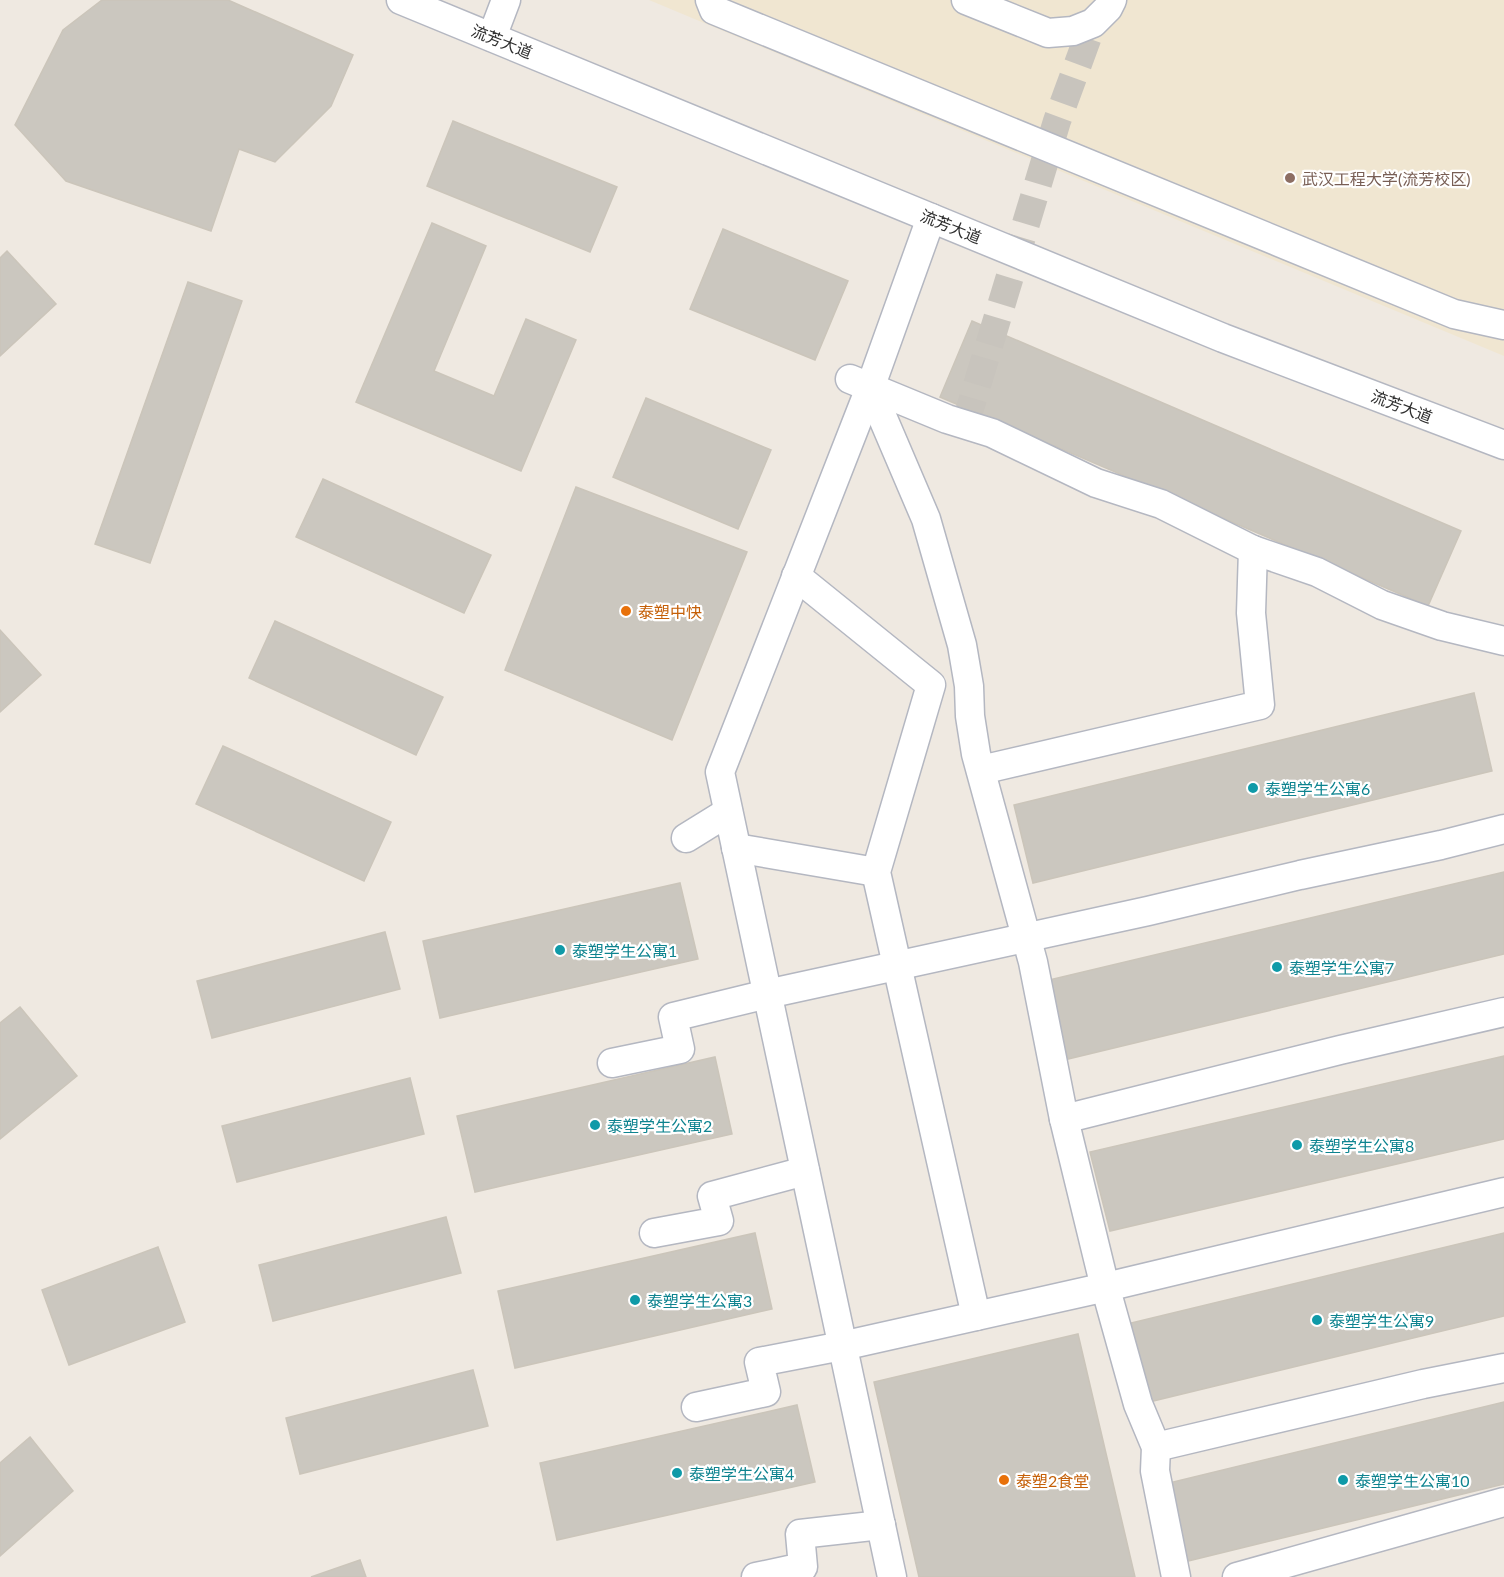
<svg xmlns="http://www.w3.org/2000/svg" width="1504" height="1577" viewBox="0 0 1504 1577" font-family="Lato,'Noto Sans SC',sans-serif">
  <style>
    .education { fill: #f0e6d1 }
    .building { fill: #cbc7bf; stroke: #cbc5ba; stroke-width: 1.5 }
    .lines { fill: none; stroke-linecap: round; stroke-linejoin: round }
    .minor-tunnel { stroke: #c8c4bd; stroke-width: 28; stroke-dasharray: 28 14; stroke-linecap: butt }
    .minor-casing { stroke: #b4b7c1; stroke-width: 31 }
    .minor { stroke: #fff; stroke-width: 28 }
    .education-dot { fill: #8d6e63; stroke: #fff; stroke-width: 2 }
    .food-dot { fill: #e8710a; stroke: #fff; stroke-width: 2 }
    .culture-dot { fill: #0f9aa8; stroke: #fff; stroke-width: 2 }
    .labels { text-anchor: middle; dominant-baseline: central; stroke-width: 4.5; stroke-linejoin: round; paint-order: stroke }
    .street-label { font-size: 16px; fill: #2e2e2e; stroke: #fff }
    .education-label { font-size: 16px; fill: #785e54; stroke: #fff; text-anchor: start }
    .food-label { font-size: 16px; fill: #c56008; stroke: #fff; text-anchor: start }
    .culture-label { font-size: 16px; fill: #0d838f; stroke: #fff; text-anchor: start }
  </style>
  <rect width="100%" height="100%" fill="#efe9e1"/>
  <!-- education -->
  <path class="education" d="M 649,0 L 1504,0 L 1504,356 Z"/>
  <!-- building -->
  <g class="building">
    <path d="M 102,0 L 228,0 L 353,55 L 331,106 L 275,162 L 239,149 L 211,231 L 66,181 L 15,125 L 63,30 Z"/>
    <path d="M 453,121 L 617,187 L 590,252 L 427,186 Z"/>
    <path d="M 432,223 L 486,246 L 434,371 L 494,396 L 526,319 L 576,340 L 521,471 L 356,402 Z"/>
    <path d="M 723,229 L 848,281 L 815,360 L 690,309 Z"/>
    <path d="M 7,251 L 56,304 L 0,356 L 0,258 Z"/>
    <path d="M 188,282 L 242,301 L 150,563 L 95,544 Z"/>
    <path d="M 972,321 L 1461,531 L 1428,606 L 940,397 Z"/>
    <path d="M 646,398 L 771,450 L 738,529 L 613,477 Z"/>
    <path d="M 323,479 L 491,555 L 464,613 L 296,537 Z"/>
    <path d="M 576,487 L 747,552 L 672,740 L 505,670 Z"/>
    <path d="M 275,621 L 443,697 L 416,755 L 249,678 Z"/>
    <path d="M 0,630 L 41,675 L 0,712 Z"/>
    <path d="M 1474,693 L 1492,771 L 1033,883 L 1014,805 Z"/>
    <path d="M 223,746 L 391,822 L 364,881 L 196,804 Z"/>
    <path d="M 1504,872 L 1504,954 L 1068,1059 L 1049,980 Z"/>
    <path d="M 680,883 L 698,959 L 440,1018 L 423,941 Z"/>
    <path d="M 385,932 L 400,989 L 212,1038 L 197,981 Z"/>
    <path d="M 20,1007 L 77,1076 L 0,1139 L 0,1023 Z"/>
    <path d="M 1504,1056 L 1504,1139 L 1110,1231 L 1090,1152 Z"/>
    <path d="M 715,1057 L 732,1134 L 475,1192 L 457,1116 Z"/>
    <path d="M 410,1078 L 424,1134 L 237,1182 L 222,1126 Z"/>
    <path d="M 446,1217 L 461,1273 L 273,1321 L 259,1265 Z"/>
    <path d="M 755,1233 L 772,1309 L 515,1368 L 498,1291 Z"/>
    <path d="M 1504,1233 L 1504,1316 L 1149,1402 L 1131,1323 Z"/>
    <path d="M 158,1247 L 185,1322 L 69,1365 L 42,1290 Z"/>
    <path d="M 1078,1334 L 1135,1577 L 919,1577 L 874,1382 Z"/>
    <path d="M 473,1370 L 488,1426 L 300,1474 L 286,1418 Z"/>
    <path d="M 1504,1402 L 1504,1484 L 1188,1561 L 1169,1483 Z"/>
    <path d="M 797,1405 L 815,1482 L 557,1540 L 540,1463 Z"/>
    <path d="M 30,1437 L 73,1491 L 0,1556 L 0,1463 Z"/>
    <path d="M 360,1560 L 366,1577 L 311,1577 Z"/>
  </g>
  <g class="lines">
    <!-- minor-tunnel -->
    <path class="minor-tunnel" d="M 965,425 L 1057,121 L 1093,23"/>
    <defs>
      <g id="minor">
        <path d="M 401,0 L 1223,338 L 1504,445"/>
        <path d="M 710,0 L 714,10 L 1454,314 L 1504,325"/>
        <path d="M 966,0 L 1048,33 L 1073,31 L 1093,23 L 1108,8 L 1112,0"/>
        <path d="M 492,37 L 506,0"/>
        <path d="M 850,379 L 947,419 L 992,433 L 1096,483 L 1161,504 L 1253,550 L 1317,572 L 1382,605 L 1442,626 L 1504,641"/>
        <path d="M 870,388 L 926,519 L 962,645 L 969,686 L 970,716 L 976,754 L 1033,962 L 1064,1119 L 1102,1275 L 1138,1404 L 1156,1447 L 1155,1471 L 1176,1577"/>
        <path d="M 796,576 L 931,685 L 876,872 L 976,1316"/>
        <path d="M 981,770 L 1260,705 L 1251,613 L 1253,550"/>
        <path d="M 686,838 L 728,812"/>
        <path d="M 736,848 L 876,872"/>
        <path d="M 612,1063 L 680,1049 L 673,1017 L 767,994 L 1148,911 L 1300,875 L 1441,845 L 1504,829"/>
        <path d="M 1064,1119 L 1340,1050 L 1504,1012"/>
        <path d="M 654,1233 L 719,1221 L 712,1196 L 805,1171"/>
        <path d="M 696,1407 L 766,1392 L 759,1362 L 842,1346 L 1106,1287 L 1504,1192"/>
        <path d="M 1156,1447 L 1423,1384 L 1504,1368"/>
        <path d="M 756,1577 L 803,1567 L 800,1534 L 881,1525"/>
        <path d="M 892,1577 L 720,772 L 870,388 L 931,218"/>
        <path d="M 1237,1577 L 1504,1502"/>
      </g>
    </defs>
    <!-- minor casing -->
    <use href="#minor" class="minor-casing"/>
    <!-- minor -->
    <use href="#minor" class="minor"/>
  </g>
  <!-- markers -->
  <circle class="education-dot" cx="1290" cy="178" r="6"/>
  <g class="food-dot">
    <circle cx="626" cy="611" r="6"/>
    <circle cx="1004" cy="1480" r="6"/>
  </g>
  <g class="culture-dot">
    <circle cx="1253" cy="788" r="6"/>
    <circle cx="560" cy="950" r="6"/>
    <circle cx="1277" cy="967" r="6"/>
    <circle cx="595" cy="1125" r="6"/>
    <circle cx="1297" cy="1145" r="6"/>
    <circle cx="635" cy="1300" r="6"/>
    <circle cx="1317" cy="1320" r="6"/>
    <circle cx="677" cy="1473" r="6"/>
    <circle cx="1343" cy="1480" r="6"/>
  </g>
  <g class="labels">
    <!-- street labels -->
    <g class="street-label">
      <text transform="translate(502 41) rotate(22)">流芳大道</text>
      <text transform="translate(951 226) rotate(22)">流芳大道</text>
      <text transform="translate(1402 406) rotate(21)">流芳大道</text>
    </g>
    <!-- education labels -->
    <g class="education-label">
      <text x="1302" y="178">武汉工程大学(流芳校区)</text>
    </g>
    <!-- food labels -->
    <g class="food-label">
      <text x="638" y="611">泰塑中快</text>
      <text x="1016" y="1480">泰塑2食堂</text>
    </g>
    <!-- culture labels -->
    <g class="culture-label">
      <text x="1265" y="788">泰塑学生公寓6</text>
      <text x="572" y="950">泰塑学生公寓1</text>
      <text x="1289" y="967">泰塑学生公寓7</text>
      <text x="607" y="1125">泰塑学生公寓2</text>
      <text x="1309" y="1145">泰塑学生公寓8</text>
      <text x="647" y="1300">泰塑学生公寓3</text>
      <text x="1329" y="1320">泰塑学生公寓9</text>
      <text x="689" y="1473">泰塑学生公寓4</text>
      <text x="1355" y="1480">泰塑学生公寓10</text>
    </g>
  </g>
</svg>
